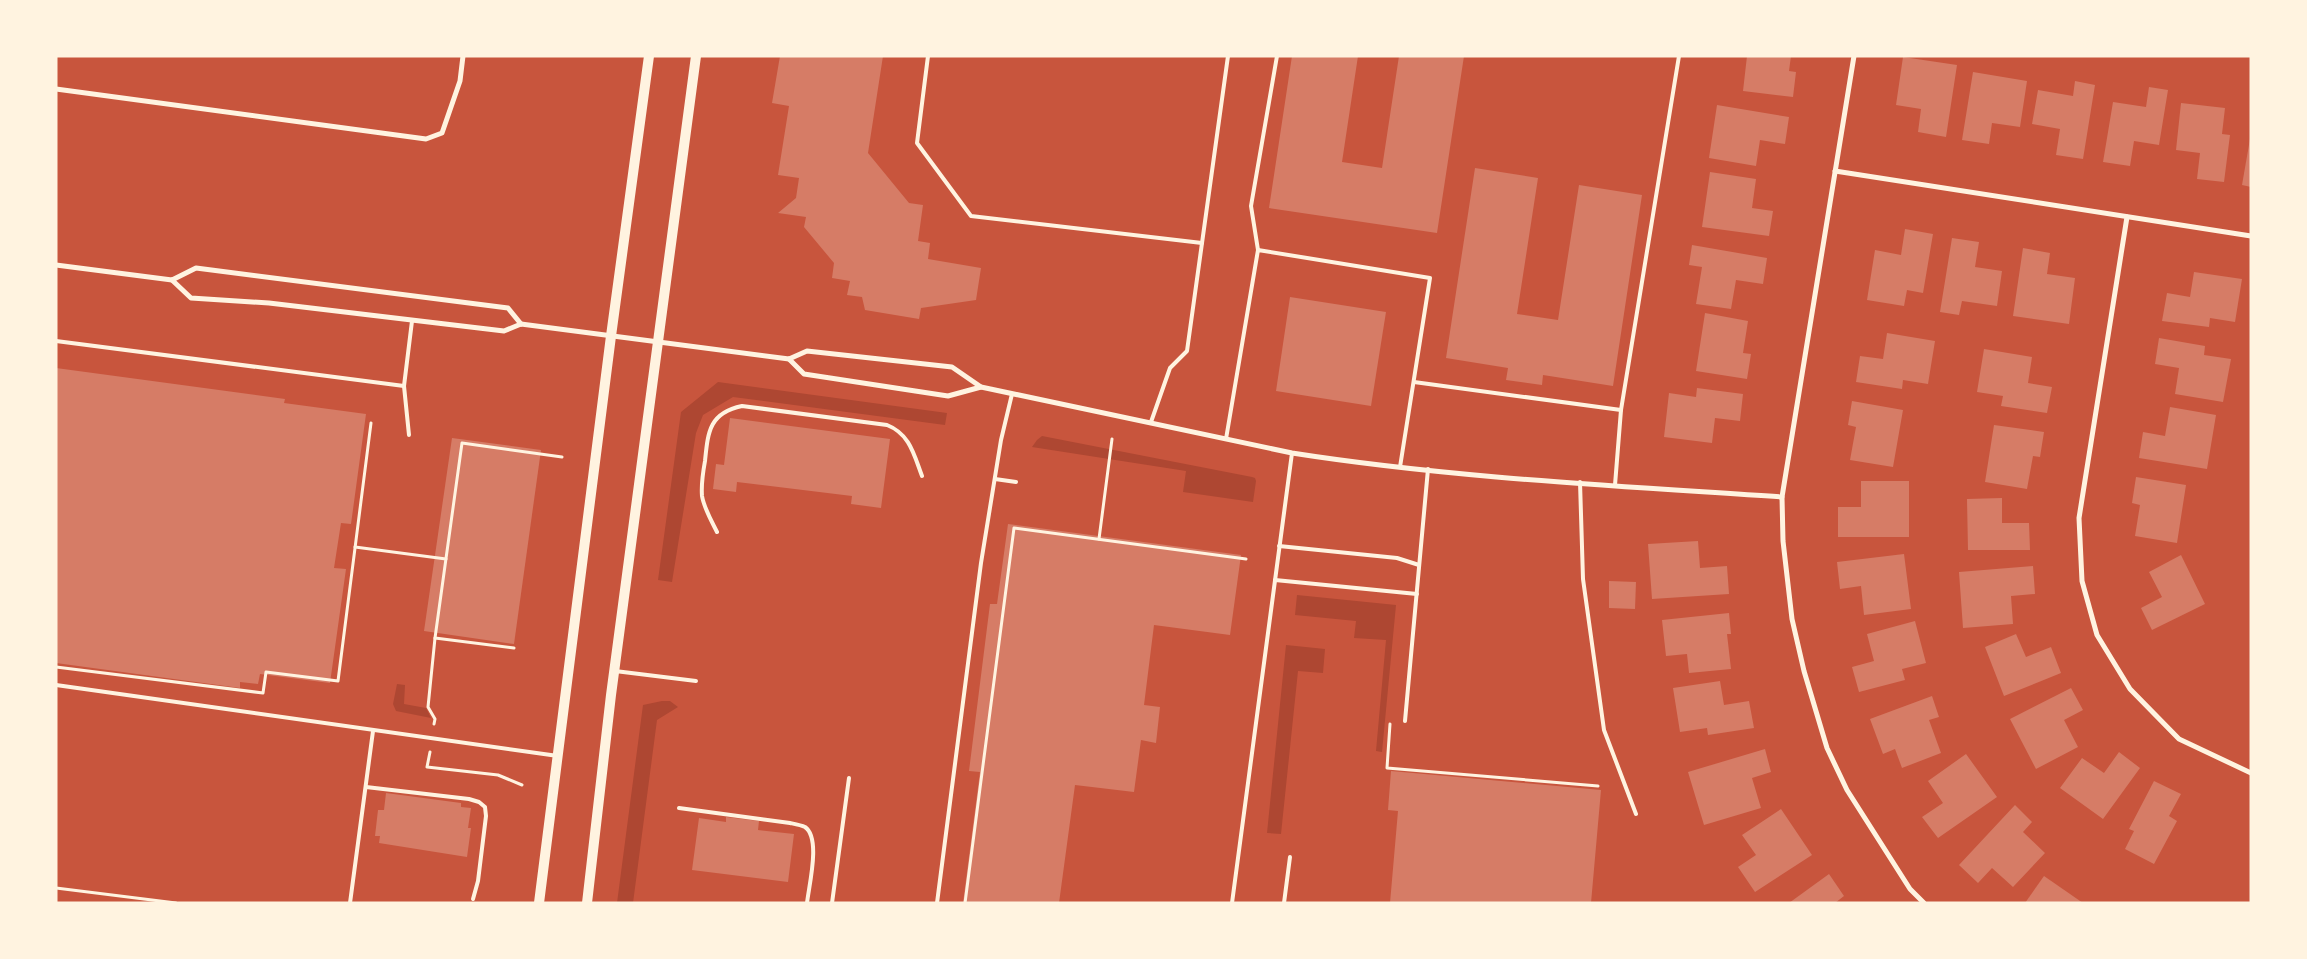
<svg xmlns="http://www.w3.org/2000/svg" width="2307" height="959" viewBox="0 0 2307 959" font-family="'Source Serif 4',serif">
  <style>
    .green { fill: #ae4732 }
    .building { fill: #d67c66 }
    .lines { fill: none; stroke-linecap: round; stroke-linejoin: round }
    .path { stroke: #fff3e0; stroke-width: 3 }
    .service { stroke: #fff3e0; stroke-width: 4 }
    .minor { stroke: #fff3e0; stroke-width: 5 }
    .secondary { stroke: #fff3e0; stroke-width: 10 }
  </style>
  <rect width="100%" height="100%" fill="#c8553d"/>
  <!-- green -->
  <g class="green">
    <path d="M 718,382 L 947,413 L 945,425 L 733,397 L 703,415 L 696,433 L 672,582 L 658,580 L 681,412 Z"/>
    <path d="M 1042,436 L 1252,477 L 1255,478 L 1256,481 L 1253,502 L 1183,492 L 1186,471 L 1032,447 L 1037,440 Z"/>
    <path d="M 1297,595 L 1396,605 L 1382,752 L 1376,751 L 1386,640 L 1354,638 L 1356,621 L 1295,615 Z"/>
    <path d="M 1286,645 L 1325,649 L 1323,673 L 1298,671 L 1281,834 L 1267,833 Z"/>
    <path d="M 397,684 L 405,685 L 404,704 L 426,708 L 431,718 L 396,711 L 393,704 Z"/>
    <path d="M 662,701 L 670,701 L 678,707 L 657,720 L 633,903 L 617,903 L 643,705 Z"/>
  </g>
  <!-- building -->
  <g class="building">
    <path d="M 780,56 L 883,56 L 868,153 L 909,203 L 923,205 L 918,241 L 930,243 L 928,259 L 981,268 L 976,300 L 921,308 L 919,319 L 865,310 L 862,297 L 847,295 L 850,281 L 832,278 L 834,263 L 804,227 L 806,217 L 778,213 L 796,198 L 799,178 L 778,175 L 789,106 L 772,103 Z"/>
    <path d="M 1292,56 L 1358,56 L 1342,162 L 1382,168 L 1399,56 L 1464,56 L 1437,233 L 1269,208 Z"/>
    <path d="M 1747,56 L 1791,56 L 1789,71 L 1796,72 L 1793,97 L 1743,91 Z"/>
    <path d="M 1903,57 L 1957,65 L 1946,137 L 1918,132 L 1921,109 L 1896,105 Z"/>
    <path d="M 1973,72 L 2027,81 L 2020,127 L 1992,123 L 1989,144 L 1962,140 Z"/>
    <path d="M 2075,81 L 2095,85 L 2083,159 L 2056,155 L 2060,129 L 2032,124 L 2038,90 L 2073,96 Z"/>
    <path d="M 2149,87 L 2168,90 L 2159,145 L 2134,141 L 2130,166 L 2103,162 L 2113,102 L 2146,107 Z"/>
    <path d="M 2181,103 L 2225,108 L 2222,134 L 2230,135 L 2224,182 L 2197,179 L 2200,153 L 2176,150 Z"/>
    <path d="M 1717,105 L 1789,117 L 1785,144 L 1760,140 L 1756,166 L 1709,158 Z"/>
    <path d="M 2250,139 L 2251,139 L 2251,187 L 2242,185 Z"/>
    <path d="M 1475,168 L 1538,178 L 1517,314 L 1558,320 L 1579,185 L 1642,195 L 1613,386 L 1543,375 L 1542,385 L 1506,380 L 1508,368 L 1446,358 Z"/>
    <path d="M 1710,172 L 1756,179 L 1752,208 L 1773,211 L 1769,236 L 1702,227 Z"/>
    <path d="M 1905,229 L 1933,234 L 1923,293 L 1907,290 L 1904,306 L 1867,300 L 1875,250 L 1901,255 Z"/>
    <path d="M 1952,238 L 1979,242 L 1975,267 L 2002,271 L 1997,306 L 1962,301 L 1959,315 L 1940,312 Z"/>
    <path d="M 1692,245 L 1767,258 L 1763,284 L 1736,280 L 1731,309 L 1696,304 L 1702,267 L 1689,265 Z"/>
    <path d="M 2023,248 L 2050,253 L 2047,274 L 2075,278 L 2069,324 L 2013,316 Z"/>
    <path d="M 2194,272 L 2242,279 L 2235,322 L 2210,318 L 2209,327 L 2162,321 L 2167,293 L 2190,297 Z"/>
    <path d="M 1290,297 L 1386,312 L 1371,406 L 1276,391 Z"/>
    <path d="M 1705,313 L 1748,321 L 1743,353 L 1751,354 L 1747,379 L 1696,371 Z"/>
    <path d="M 1887,333 L 1935,341 L 1928,384 L 1903,380 L 1902,389 L 1856,382 L 1860,356 L 1883,359 Z"/>
    <path d="M 2159,338 L 2205,346 L 2204,355 L 2231,359 L 2223,402 L 2175,394 L 2179,368 L 2155,364 Z"/>
    <path d="M 1984,349 L 2032,357 L 2028,383 L 2052,387 L 2047,413 L 2001,406 L 2003,396 L 1977,392 Z"/>
    <path d="M 56,368 L 285,399 L 284,403 L 366,414 L 351,524 L 341,523 L 334,568 L 346,569 L 330,683 L 260,674 L 258,684 L 240,682 L 240,688 L 56,663 Z"/>
    <path d="M 1697,388 L 1743,394 L 1740,421 L 1715,418 L 1712,443 L 1664,437 L 1669,393 L 1696,397 Z"/>
    <path d="M 1852,401 L 1903,410 L 1893,467 L 1850,460 L 1856,427 L 1848,425 Z"/>
    <path d="M 2170,407 L 2216,415 L 2207,469 L 2139,458 L 2143,432 L 2165,436 Z"/>
    <path d="M 730,418 L 890,439 L 881,508 L 851,504 L 852,496 L 737,482 L 736,492 L 713,489 L 716,464 L 724,465 Z"/>
    <path d="M 1994,425 L 2044,432 L 2040,457 L 2033,456 L 2027,489 L 1985,482 Z"/>
    <path d="M 452,438 L 541,450 L 514,644 L 424,631 Z"/>
    <path d="M 2136,477 L 2186,485 L 2177,543 L 2135,536 L 2140,505 L 2132,503 Z"/>
    <path d="M 1861,481 L 1909,481 L 1909,537 L 1838,537 L 1838,507 L 1861,507 Z"/>
    <path d="M 2002,498 L 2002,523 L 2029,523 L 2030,550 L 1968,550 L 1967,499 Z"/>
    <path d="M 1008,524 L 1241,555 L 1230,635 L 1154,625 L 1144,705 L 1160,707 L 1156,743 L 1141,740 L 1134,792 L 1075,785 L 1059,903 L 963,903 L 980,772 L 969,771 L 990,604 L 997,604 Z"/>
    <path d="M 1698,541 L 1700,568 L 1727,566 L 1729,594 L 1652,599 L 1648,544 Z"/>
    <path d="M 1904,554 L 1911,609 L 1864,615 L 1861,586 L 1840,589 L 1837,562 Z"/>
    <path d="M 2181,555 L 2205,604 L 2152,630 L 2141,608 L 2162,597 L 2149,572 Z"/>
    <path d="M 2033,566 L 2035,594 L 2011,596 L 2013,624 L 1963,628 L 1959,572 Z"/>
    <path d="M 1609,581 L 1636,582 L 1635,609 L 1609,608 Z"/>
    <path d="M 1729,613 L 1731,634 L 1727,634 L 1731,669 L 1689,673 L 1687,654 L 1666,656 L 1662,620 Z"/>
    <path d="M 1915,621 L 1926,663 L 1902,669 L 1905,680 L 1859,692 L 1852,667 L 1874,661 L 1867,634 Z"/>
    <path d="M 2016,634 L 2026,657 L 2051,647 L 2061,673 L 2004,696 L 1985,647 Z"/>
    <path d="M 1720,681 L 1724,705 L 1749,701 L 1754,728 L 1708,735 L 1707,728 L 1680,732 L 1673,688 Z"/>
    <path d="M 2071,688 L 2083,710 L 2064,720 L 2078,747 L 2036,769 L 2010,719 Z"/>
    <path d="M 1932,696 L 1939,717 L 1929,720 L 1941,753 L 1902,768 L 1895,749 L 1883,754 L 1870,719 Z"/>
    <path d="M 1765,749 L 1771,772 L 1752,778 L 1761,808 L 1704,825 L 1688,772 Z"/>
    <path d="M 2119,752 L 2140,768 L 2103,819 L 2060,788 L 2082,758 L 2104,773 Z"/>
    <path d="M 1966,754 L 1997,797 L 1938,838 L 1922,817 L 1943,803 L 1928,781 Z"/>
    <path d="M 1391,771 L 1601,790 L 1591,903 L 1390,903 L 1398,811 L 1388,810 Z"/>
    <path d="M 2154,781 L 2181,794 L 2169,816 L 2177,821 L 2154,864 L 2125,849 L 2134,831 L 2129,829 Z"/>
    <path d="M 386,793 L 461,803 L 461,807 L 471,808 L 468,828 L 471,828 L 467,857 L 379,843 L 380,836 L 375,836 L 378,810 L 384,810 Z"/>
    <path d="M 2015,805 L 2032,822 L 2023,832 L 2045,853 L 2013,887 L 1992,868 L 1978,883 L 1959,865 Z"/>
    <path d="M 1781,809 L 1812,855 L 1755,892 L 1738,867 L 1756,855 L 1742,835 Z"/>
    <path d="M 726,817 L 759,821 L 758,830 L 794,834 L 788,882 L 692,870 L 699,818 L 726,822 Z"/>
    <path d="M 1829,874 L 1844,896 L 1835,903 L 1789,903 Z"/>
    <path d="M 2044,876 L 2083,903 L 2025,903 Z"/>
  </g>
  <g class="lines">
    <!-- path -->
    <g class="path">
      <path d="M 1099,539 L 1112,439"/>
      <path d="M 355,547 L 446,559"/>
      <path d="M 514,648 L 435,638 L 462,443 L 562,457"/>
      <path d="M 56,667 L 263,693 L 266,672 L 338,681 L 371,423"/>
      <path d="M 434,724 L 435,719 L 428,707 L 435,638"/>
      <path d="M 1390,724 L 1387,768 L 1598,786"/>
      <path d="M 430,752 L 427,767 L 498,775 L 522,785"/>
      <path d="M 56,888 L 176,903"/>
      <path d="M 965,903 L 1014,528 L 1246,559"/>
    </g>
    <!-- service -->
    <g class="service">
      <path d="M 928,56 L 917,143 L 971,216 L 1202,243"/>
      <path d="M 1258,250 L 1251,206 L 1277,56"/>
      <path d="M 56,341 L 404,386"/>
      <path d="M 1414,382 L 1621,410 L 1679,56"/>
      <path d="M 1151,422 L 1170,368 L 1187,351 L 1228,56"/>
      <path d="M 409,435 L 404,386 L 412,321"/>
      <path d="M 1226,439 L 1258,250 L 1430,278 L 1400,467"/>
      <path d="M 995,479 L 1016,482"/>
      <path d="M 1580,482 L 1583,579 L 1604,730 L 1636,814"/>
      <path d="M 1615,485 L 1621,410"/>
      <path d="M 717,532 C 711,520 704,508 702,496 C 701,484 703,472 705,461 C 708,432 709,413 742,406 L 887,425 C 910,434 914,455 922,476"/>
      <path d="M 1279,546 L 1397,558 L 1419,565"/>
      <path d="M 1275,580 L 1417,594"/>
      <path d="M 615,671 L 696,681"/>
      <path d="M 56,685 L 558,756"/>
      <path d="M 1405,721 L 1428,469"/>
      <path d="M 366,787 L 469,799 L 479,802 L 485,807 L 486,816 L 478,881 L 473,899"/>
      <path d="M 679,808 L 790,823 C 795,824 801,825 805,827 C 821,838 809,885 807,903"/>
      <path d="M 350,903 L 373,731"/>
      <path d="M 832,903 L 849,778"/>
      <path d="M 937,903 L 981,563 L 1001,440 L 1012,394"/>
      <path d="M 1232,903 L 1292,453"/>
      <path d="M 1284,903 L 1290,857"/>
    </g>
    <!-- minor -->
    <g class="minor">
      <path d="M 1854,56 L 1782,497 L 1783,541 L 1792,619 L 1804,671 L 1827,748 L 1847,790 L 1910,889 L 1924,903"/>
      <path d="M 56,89 L 426,139 L 442,133 L 460,81 L 463,56"/>
      <path d="M 1835,171 L 2251,236"/>
      <path d="M 2127,217 L 2079,518 L 2082,581 L 2097,635 L 2130,689 L 2179,739 L 2251,773"/>
      <path d="M 56,265 L 172,280 L 196,268 L 508,308 L 521,324"/>
      <path d="M 172,280 L 191,298 L 269,303 L 504,331 L 521,324 L 789,359 L 807,351 L 952,367 L 981,387 L 1292,453 C 1452,478 1620,486 1782,497"/>
      <path d="M 789,359 L 804,374 L 948,396 L 981,387"/>
    </g>
    <!-- secondary -->
    <g class="secondary">
      <path d="M 539,903 L 611,336 L 649,56"/>
      <path d="M 587,903 L 611,695 L 696,56"/>
    </g>
  </g>
  <!-- border -->
  <rect width="2307" height="959" fill="none" stroke="#fff3e0" stroke-width="115"/>
</svg>
